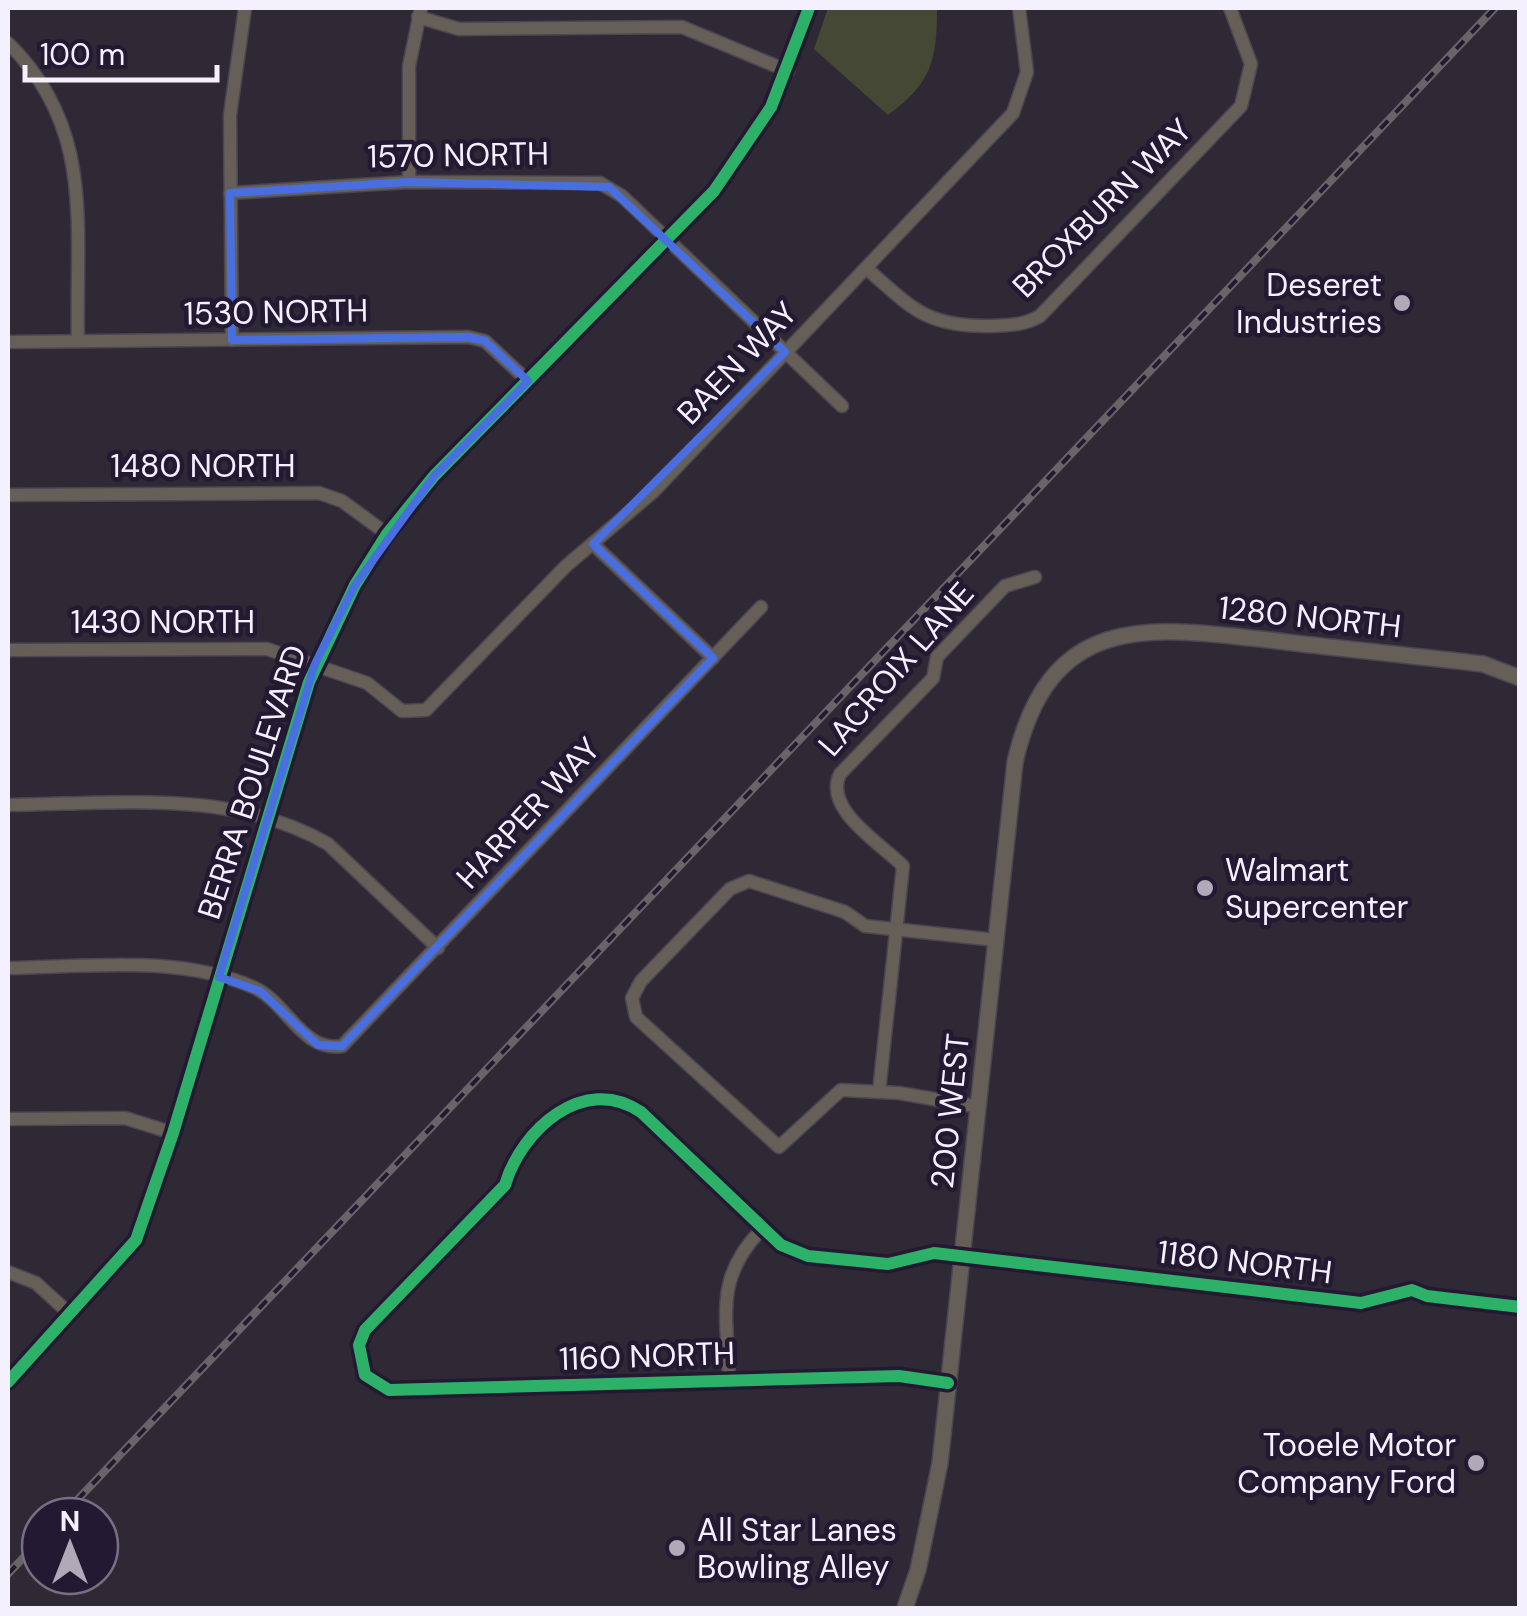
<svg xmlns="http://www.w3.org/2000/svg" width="1527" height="1616" viewBox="0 0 1527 1616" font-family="'DM Sans',sans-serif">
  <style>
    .green { fill: #454834 }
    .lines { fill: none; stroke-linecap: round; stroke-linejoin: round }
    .minor-casing { stroke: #4b4651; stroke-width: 15 }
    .tertiary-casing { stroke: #4b4651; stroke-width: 18 }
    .minor { stroke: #655f58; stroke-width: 12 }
    .tertiary { stroke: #655f58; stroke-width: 15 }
    .rail-casing { stroke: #686467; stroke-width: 8 }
    .rail { stroke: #241932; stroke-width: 4; stroke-dasharray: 11; stroke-linecap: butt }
    .cycleway-casing { stroke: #241932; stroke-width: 19 }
    .cycleway { stroke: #2db169; stroke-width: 12 }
    .marked { fill: none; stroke: #486ee0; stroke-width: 8; stroke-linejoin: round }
    .poi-dot { fill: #b0aab8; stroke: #241932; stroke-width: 4 }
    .labels { text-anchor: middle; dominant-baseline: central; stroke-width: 9; stroke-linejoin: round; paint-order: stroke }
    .street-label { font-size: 32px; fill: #f5f0fe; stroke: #241932 }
    .poi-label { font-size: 32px; fill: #f5f0fe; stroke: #241932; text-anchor: end }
  </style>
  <rect width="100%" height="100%" fill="#2f2936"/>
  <!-- green -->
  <path class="green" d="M 828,8 L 937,8 C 937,59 932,83 888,115 L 814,49 Z"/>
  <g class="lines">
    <defs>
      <g id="minor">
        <path d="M 418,17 L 459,29 L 682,27 L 788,71"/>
        <path d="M 8,43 C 96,129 75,228 78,341"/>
        <path d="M 409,182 L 409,66 L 421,8"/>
        <path d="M 230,193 L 409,182 L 600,183 L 622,196 L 842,406"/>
        <path d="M 866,268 C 911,307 924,326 987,326 C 1007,325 1023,326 1040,316 L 1241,106 L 1251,64 L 1230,8"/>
        <path d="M 232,340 L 230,115 L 245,8"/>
        <path d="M 8,342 L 468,337 L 485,341 L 528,381"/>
        <path d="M 8,495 L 319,493 L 342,501 L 387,534"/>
        <path d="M 593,544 L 713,658"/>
        <path d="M 8,650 L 267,649 L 367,683 L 402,711 L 426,710 L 566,566 L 653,492 L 1013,113 L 1027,72 L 1019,8"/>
        <path d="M 8,805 C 114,804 232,788 328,844 L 438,948"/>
        <path d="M 8,968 C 88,967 180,954 255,988 C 287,1003 302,1052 342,1046 L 761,607"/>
        <path d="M 879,1092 L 903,866 C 880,843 823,809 840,774 L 933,678 L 937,657 L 1005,586 L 1035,577"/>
        <path d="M 979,1107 L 899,1093 L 841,1090 L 779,1147 L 636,1017 L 632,998 L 641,981 L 730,889 L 749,881 L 845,912 L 865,926 L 996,940"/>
        <path d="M 8,1119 L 125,1118 L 173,1133"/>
        <path d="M 8,1272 L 36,1283 L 71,1315"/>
        <path d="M 729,1381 C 728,1316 713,1279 762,1229"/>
        <path d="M 8,1382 L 136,1240 L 173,1133 L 309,682 L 355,585 L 387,534 L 434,476 L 714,191 L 771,107 L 809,8"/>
        <path d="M 948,1383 L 899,1376 L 389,1390 L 365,1375 L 359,1345 L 365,1330 L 505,1185 C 521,1130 584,1073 641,1112 L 781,1245 L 808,1256 L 888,1264 L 934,1253 L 1361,1303 L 1412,1290 L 1427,1296 L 1520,1307"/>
      </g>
      <path id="tertiary" d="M 905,1608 L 918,1570 L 940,1463 L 1015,762 C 1051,604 1159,628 1286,642 C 1352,650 1418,656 1483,664 L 1520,678"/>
    </defs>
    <!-- minor casing -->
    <use href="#minor" class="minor-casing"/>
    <!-- tertiary casing -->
    <use href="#tertiary" class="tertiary-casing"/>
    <!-- minor -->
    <use href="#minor" class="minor"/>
    <!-- tertiary -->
    <use href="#tertiary" class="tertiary"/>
    <defs>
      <g id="rail">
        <path d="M 62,1516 L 1495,8"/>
        <path d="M 8,1574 L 40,1540"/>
      </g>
    </defs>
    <!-- rail casing -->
    <use href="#rail" class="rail-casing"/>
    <!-- rail -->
    <use href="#rail" class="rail"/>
    <defs>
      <g id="cycleway">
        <path d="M 8,1382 L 136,1240 L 173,1133 L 309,682 L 355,585 L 387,534 L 434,476 L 714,191 L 771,107 L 809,8"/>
        <path d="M 948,1383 L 899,1376 L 389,1390 L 365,1375 L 359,1345 L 365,1330 L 505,1185 C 521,1130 584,1073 641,1112 L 781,1245 L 808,1256 L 888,1264 L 934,1253 L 1361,1303 L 1412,1290 L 1427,1296 L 1520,1307"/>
      </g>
    </defs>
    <!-- cycleway casing -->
    <use href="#cycleway" class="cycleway-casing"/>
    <!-- cycleway -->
    <use href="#cycleway" class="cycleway"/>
  </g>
  <!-- marked area -->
  <path class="marked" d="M 409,182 L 609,187 L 785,352 L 593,544 L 713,658 L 342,1046 L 318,1045 L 260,991 L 219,977 L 315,664 L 355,585 L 434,476 L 528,381 L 485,341 L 468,337 L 232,340 L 230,193 Z"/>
  <!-- markers -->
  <g class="poi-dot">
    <circle cx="1402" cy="303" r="10"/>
    <circle cx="1205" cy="888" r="10"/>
    <circle cx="1476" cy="1463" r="10"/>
    <circle cx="677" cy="1548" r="10"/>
  </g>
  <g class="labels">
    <!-- street labels -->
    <g class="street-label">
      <text transform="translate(458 155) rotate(-1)">1570 NORTH</text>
      <text transform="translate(1102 208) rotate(-45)">BROXBURN WAY</text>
      <text transform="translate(276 312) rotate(-1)">1530 NORTH</text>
      <text transform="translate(737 363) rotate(-46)">BAEN WAY</text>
      <text x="203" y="466">1480 NORTH</text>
      <text transform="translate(1310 617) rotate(6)">1280 NORTH</text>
      <text x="163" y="622">1430 NORTH</text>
      <text transform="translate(896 669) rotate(-49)">LACROIX LANE</text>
      <text transform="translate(252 782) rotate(-72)">BERRA BOULEVARD</text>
      <text transform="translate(528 813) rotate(-47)">HARPER WAY</text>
      <text transform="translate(950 1111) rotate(-84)">200 WEST</text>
      <text transform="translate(1245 1262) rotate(7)">1180 NORTH</text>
      <text transform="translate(647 1356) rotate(-2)">1160 NORTH</text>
    </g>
    <!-- poi labels -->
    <g class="poi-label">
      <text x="1382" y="285">Deseret<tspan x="1382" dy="37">Industries</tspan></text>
      <text x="1225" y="870" text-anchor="start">Walmart<tspan x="1225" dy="37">Supercenter</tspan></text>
      <text x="1456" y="1445">Tooele Motor<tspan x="1456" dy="37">Company Ford</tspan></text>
      <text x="697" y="1530" text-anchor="start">All Star Lanes<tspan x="697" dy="37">Bowling Alley</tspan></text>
    </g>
  </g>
  <!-- border -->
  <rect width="1527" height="1616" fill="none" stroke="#f5f0fe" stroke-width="20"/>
  <!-- north arrow -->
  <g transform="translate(70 1546)"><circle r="48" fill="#241932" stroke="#786f84" stroke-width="2.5"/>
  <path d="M0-8L18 38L0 25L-18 38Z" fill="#b0aab8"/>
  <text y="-15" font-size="28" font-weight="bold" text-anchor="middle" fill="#f5f0fe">N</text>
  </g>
  <!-- scale -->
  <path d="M25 65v15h192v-15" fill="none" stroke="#f5f0fe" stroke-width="5"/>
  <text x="40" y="65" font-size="30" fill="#f5f0fe" stroke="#241932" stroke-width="8" paint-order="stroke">100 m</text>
</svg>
